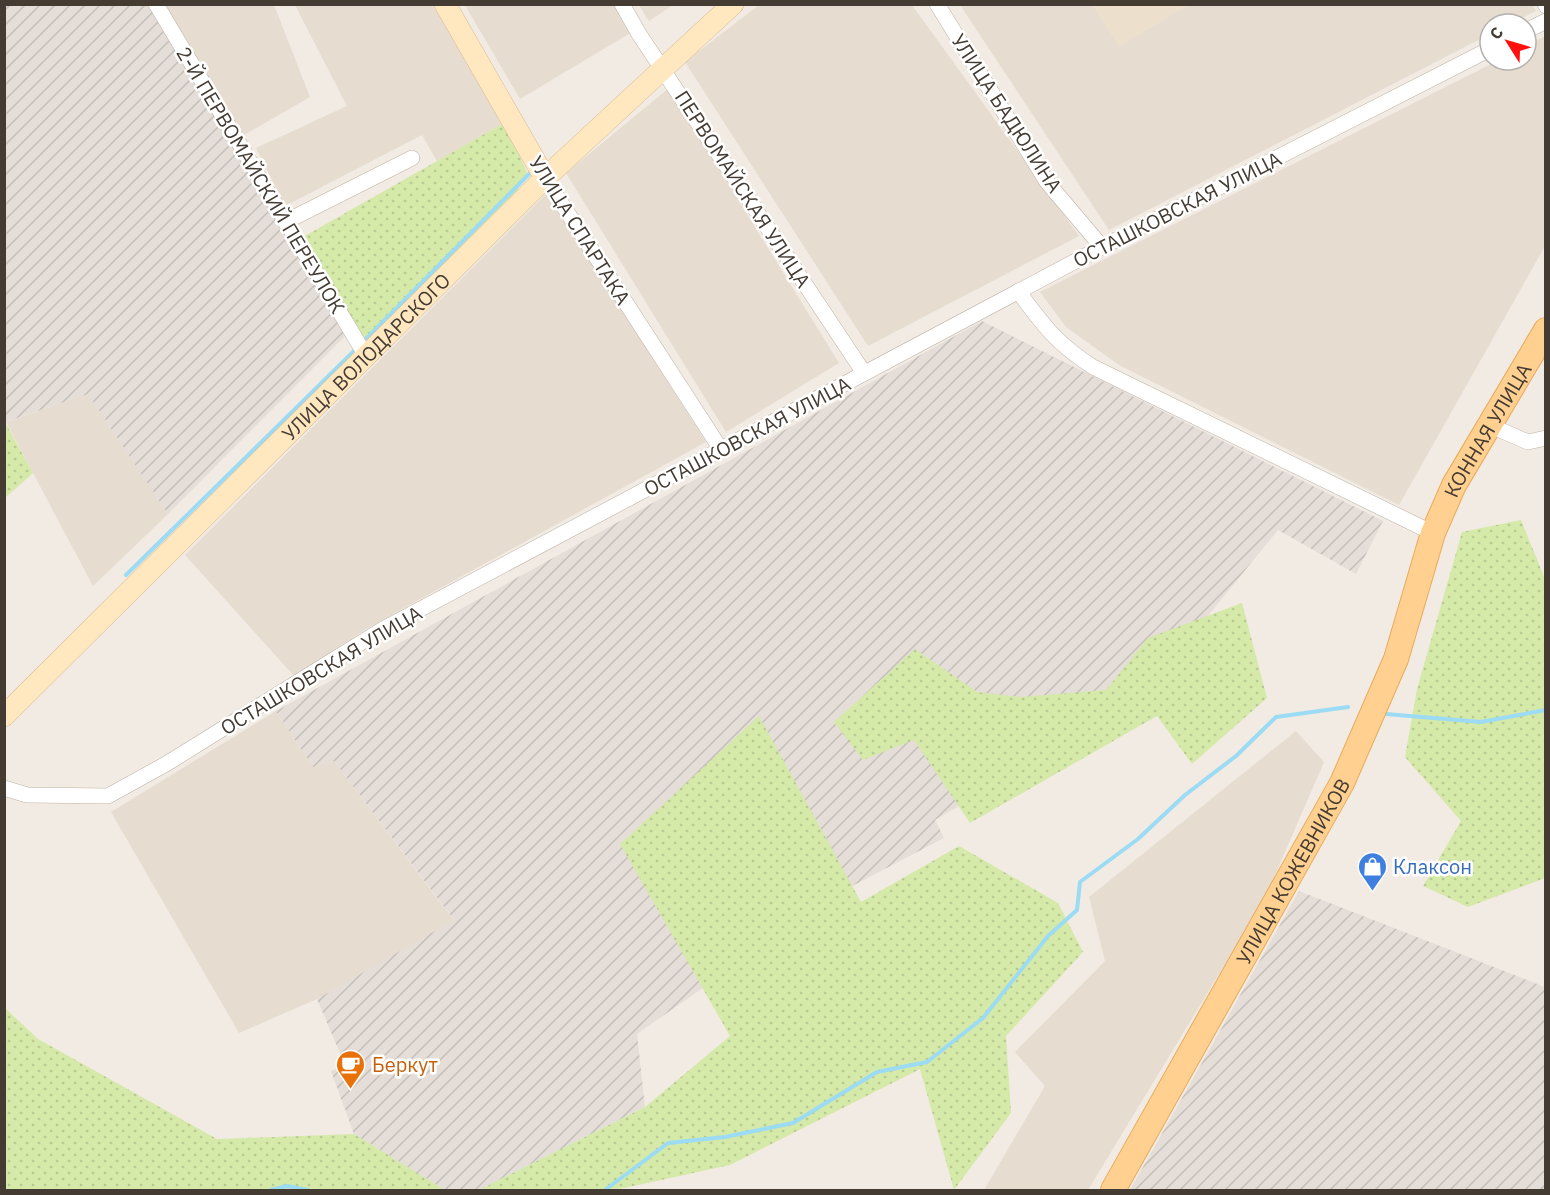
<svg xmlns="http://www.w3.org/2000/svg" width="1550" height="1195" viewBox="0 0 1550 1195" font-family="'IBM Plex Sans',sans-serif">
  <style>
    .residential { fill: #e6dcd0 }
    .industrial { fill: url(#industrial-furrows) }
    .education { fill: #ecdfcc }
    .grass { fill: url(#grass-dots) }
    .lines { fill: none; stroke-linecap: round; stroke-linejoin: round }
    .stream { stroke: #9bdbf3; stroke-width: 4 }
    .street-casing { stroke: #beb2a5; stroke-width: 16 }
    .secondary-casing { stroke: #d8bc92; stroke-width: 22 }
    .primary-casing { stroke: #e8aa5b; stroke-width: 26 }
    .street { stroke: #fff; stroke-width: 15 }
    .secondary { stroke: #ffe7c0; stroke-width: 21 }
    .primary { stroke: #ffd08f; stroke-width: 24 }
    .labels { text-anchor: middle; dominant-baseline: central; stroke-width: 5; stroke-linejoin: round; paint-order: stroke }
    .street-label { font-size: 20px; fill: #443b33; stroke: #fff }
    .shop-label { font-size: 20px; fill: #366cbe; stroke: #fff; text-anchor: start }
    .food-label { font-size: 20px; fill: #c56008; stroke: #fff; text-anchor: start }
  </style>
  <defs>
    <pattern id="industrial-furrows" width="10" height="10" patternUnits="userSpaceOnUse" patternTransform="scale(1.5)"><rect width="10" height="10" fill="#e4ddd8"/><path d="M-1 1l2-2M0 10L10 0M9 11l2-2" fill="none" stroke="#c5bfba"/></pattern>
    <pattern id="grass-dots" width="8" height="8" patternUnits="userSpaceOnUse" patternTransform="scale(1.5)"><rect width="8" height="8" fill="#d5e9a9"/><path d="M2 2h.1M6 6h.1" fill="none" stroke="#b8c992" stroke-width="1.8" stroke-linecap="round"/></pattern>
  </defs>
  <rect width="100%" height="100%" fill="#f2ebe3"/>
  <!-- residential -->
  <g class="residential">
    <path d="M 1532,4 L 1536,11 L 1510,24 L 1490,24 L 1490,34 L 1109,230 L 960,5 L 1093,5 L 1119,46 L 1188,5 Z"/>
    <path d="M 164,5 L 274,5 L 310,97 L 244,135 Z"/>
    <path d="M 295,5 L 439,5 L 504,123 L 437,161 L 422,135 L 285,206 L 256,148 L 347,106 Z"/>
    <path d="M 465,5 L 616,5 L 632,32 L 520,99 Z"/>
    <path d="M 639,5 L 673,5 L 649,21 Z"/>
    <path d="M 759,5 L 912,5 L 1079,236 L 868,346 L 685,62 Z"/>
    <path d="M 1545,36 L 1545,246 L 1399,505 L 1119,365 L 1066,327 L 1040,292 L 1499,60 L 1526,60 L 1526,46 Z"/>
    <path d="M 669,88 L 839,363 L 726,432 L 566,173 Z"/>
    <path d="M 547,193 L 706,442 L 366,629 L 294,676 L 185,555 Z"/>
    <path d="M 88,394 L 168,514 L 93,586 L 6,422 Z"/>
    <path d="M 276,711 L 313,767 L 334,761 L 454,921 L 317,999 L 239,1033 L 111,812 Z"/>
    <path d="M 1296,731 L 1324,762 L 1265,898 L 1088,1190 L 984,1190 L 1045,1086 L 1015,1052 L 1105,961 L 1089,897 Z"/>
  </g>
  <!-- industrial -->
  <g class="industrial">
    <path d="M 5,5 L 150,5 L 347,334 L 168,514 L 88,394 L 5,422 Z"/>
    <path d="M 982,321 L 1383,521 L 1356,574 L 1278,530 L 1180,650 L 1170,682 L 935,820 L 944,838 L 837,894 L 637,1034 L 645,1107 L 479,1190 L 445,1190 L 354,1134 L 331,1071 L 345,1065 L 317,999 L 454,920 L 334,761 L 313,767 L 276,711 Z"/>
    <path d="M 1299,891 L 1545,987 L 1545,1190 L 1130,1190 Z"/>
  </g>
  <!-- education -->
  <path class="education" d="M 1093,5 L 1188,5 L 1119,47 Z"/>
  <!-- grass -->
  <g class="grass">
    <path d="M 504,123 L 527,172 L 513,198 L 365,343 L 303,237 Z"/>
    <path d="M 5,422 L 33,473 L 5,498 L 4,422 Z"/>
    <path d="M 1521,520 L 1545,579 L 1545,878 L 1468,907 L 1423,886 L 1461,821 L 1405,757 L 1417,689 L 1462,532 Z"/>
    <path d="M 1242,603 L 1267,698 L 1192,764 L 1157,716 L 970,823 L 914,740 L 863,760 L 834,722 L 915,649 L 977,692 L 1021,697 L 1106,690 L 1148,638 Z"/>
    <path d="M 759,716 L 861,902 L 959,846 L 1058,903 L 1083,952 L 1006,1036 L 1011,1113 L 954,1190 L 920,1069 L 730,1165 L 615,1190 L 479,1190 L 645,1107 L 730,1036 L 620,844 Z"/>
    <path d="M 4,1007 L 38,1039 L 217,1139 L 354,1134 L 445,1190 L 5,1190 Z"/>
  </g>
  <g class="lines">
    <!-- stream -->
    <g class="stream">
      <path d="M 363,342 L 533,170"/>
      <path d="M 126,575 L 356,349"/>
      <path d="M 1386,714 L 1481,722 L 1546,710"/>
      <path d="M 271,1190 L 287,1186 L 308,1190"/>
      <path d="M 605,1190 L 668,1143 L 725,1137 L 793,1123 L 877,1072 L 927,1062 L 983,1018 L 1048,936 L 1077,910 L 1080,882 L 1138,839 L 1185,795 L 1236,756 L 1276,717 L 1348,707"/>
    </g>
    <defs>
      <g id="street">
        <path d="M 156,4 L 366,356"/>
        <path d="M 622,4 L 639,34 L 864,373"/>
        <path d="M 937,4 L 1047,182 L 1102,247"/>
        <path d="M 1545,4 L 1546,6"/>
        <path d="M 1526,31 L 1546,21"/>
        <path d="M 545,178 L 722,451"/>
        <path d="M 285,222 L 412,158"/>
        <path d="M 1018,291 C 1043,325 1057,344 1093,367 L 1433,533"/>
        <path d="M 1489,425 L 1528,442 L 1546,438"/>
        <path d="M 4,788 L 27,795 L 108,796 L 166,764 L 383,629 L 1102,247 L 1490,49"/>
      </g>
      <g id="secondary">
        <path d="M 445,4 L 545,178"/>
        <path id="s1" d="M 4,716 L 545,178 L 733,4"/>
      </g>
      <g id="primary">
        <path id="s2" d="M 1113,1190 L 1342,783 L 1396,659 L 1433,533 L 1454,485 L 1546,330"/>
      </g>
    </defs>
    <!-- street casing -->
    <use href="#street" class="street-casing"/>
    <!-- secondary casing -->
    <use href="#secondary" class="secondary-casing"/>
    <!-- primary casing -->
    <use href="#primary" class="primary-casing"/>
    <!-- street -->
    <use href="#street" class="street"/>
    <!-- secondary -->
    <use href="#secondary" class="secondary"/>
    <!-- primary -->
    <use href="#primary" class="primary"/>
  </g>
  <!-- icons -->
  <defs>
    <symbol id="shop-pin" viewBox="-11 -11 22 30"><path d="M0 17L-7.5 6A9.5 9.5 0 1 1 7.5 6Z" fill="#3f7fe0" stroke="#fff"/><path d="M-5-2.5h2.3a2.7 3.5 0 0 1 5.4 0H5L5.5 6h-11ZM-1.5-2.5h3a1.5 2.3 0 0 0-3 0Z" fill="#fff"/></symbol>
    <symbol id="cafe-pin" viewBox="-11 -11 22 30"><path d="M0 17L-7.5 6A9.5 9.5 0 1 1 7.5 6Z" fill="#e8710a" stroke="#fff"/><path d="M-5.5-4.5H6V0H3Q3 3.5 0 3.5H-2.5Q-5.5 3.5-5.5 0ZM3-3.2v2h1.7v-2ZM-6 4.5H4V6H-6Z" fill="#fff"/></symbol>
  </defs>
  <g fill-rule="evenodd">
    <use href="#shop-pin" x="1356" y="850" width="33" height="45"/>
    <use href="#cafe-pin" x="334" y="1048" width="33" height="45"/>
  </g>
  <g class="labels">
    <!-- street labels -->
    <g class="street-label">
      <text transform="translate(1007 113) rotate(57)">УЛИЦА БАДЮЛИНА</text>
      <text transform="translate(261 180) rotate(59)">2-Й ПЕРВОМАЙСКИЙ ПЕРЕУЛОК</text>
      <text transform="translate(743 189) rotate(57)">ПЕРВОМАЙСКАЯ УЛИЦА</text>
      <text transform="translate(1177 209) rotate(-27)">ОСТАШКОВСКАЯ УЛИЦА</text>
      <text transform="translate(580 230) rotate(58)">УЛИЦА СПАРТАКА</text>
      <text stroke="none"><textPath href="#s1" startOffset="510">УЛИЦА ВОЛОДАРСКОГО</textPath></text>
      <text stroke="none"><textPath href="#s2" startOffset="850">КОННАЯ УЛИЦА</textPath></text>
      <text transform="translate(747 436) rotate(-28)">ОСТАШКОВСКАЯ УЛИЦА</text>
      <text transform="translate(321 670) rotate(-31)">ОСТАШКОВСКАЯ УЛИЦА</text>
      <text stroke="none"><textPath href="#s2" startOffset="366">УЛИЦА КОЖЕВНИКОВ</textPath></text>
    </g>
    <!-- shop labels -->
    <g class="shop-label">
      <text x="1393" y="866">Клаксон</text>
    </g>
    <!-- food labels -->
    <g class="food-label">
      <text x="372" y="1064">Беркут</text>
    </g>
  </g>
  <!-- border -->
  <rect width="1550" height="1195" fill="none" stroke="#443b33" stroke-width="12"/>
  <!-- north arrow -->
  <g transform="translate(1508 42) rotate(307)"><circle r="28" fill="#ffffff" stroke="#b4b1ad" stroke-width="1.5"/>
  <path d="M0-4.5L10 22L0 15L-10 22Z" fill="#ff100d"/>
  <text y="-9" font-size="16" font-weight="bold" text-anchor="middle" fill="#443b33">С</text>
  </g>
</svg>
